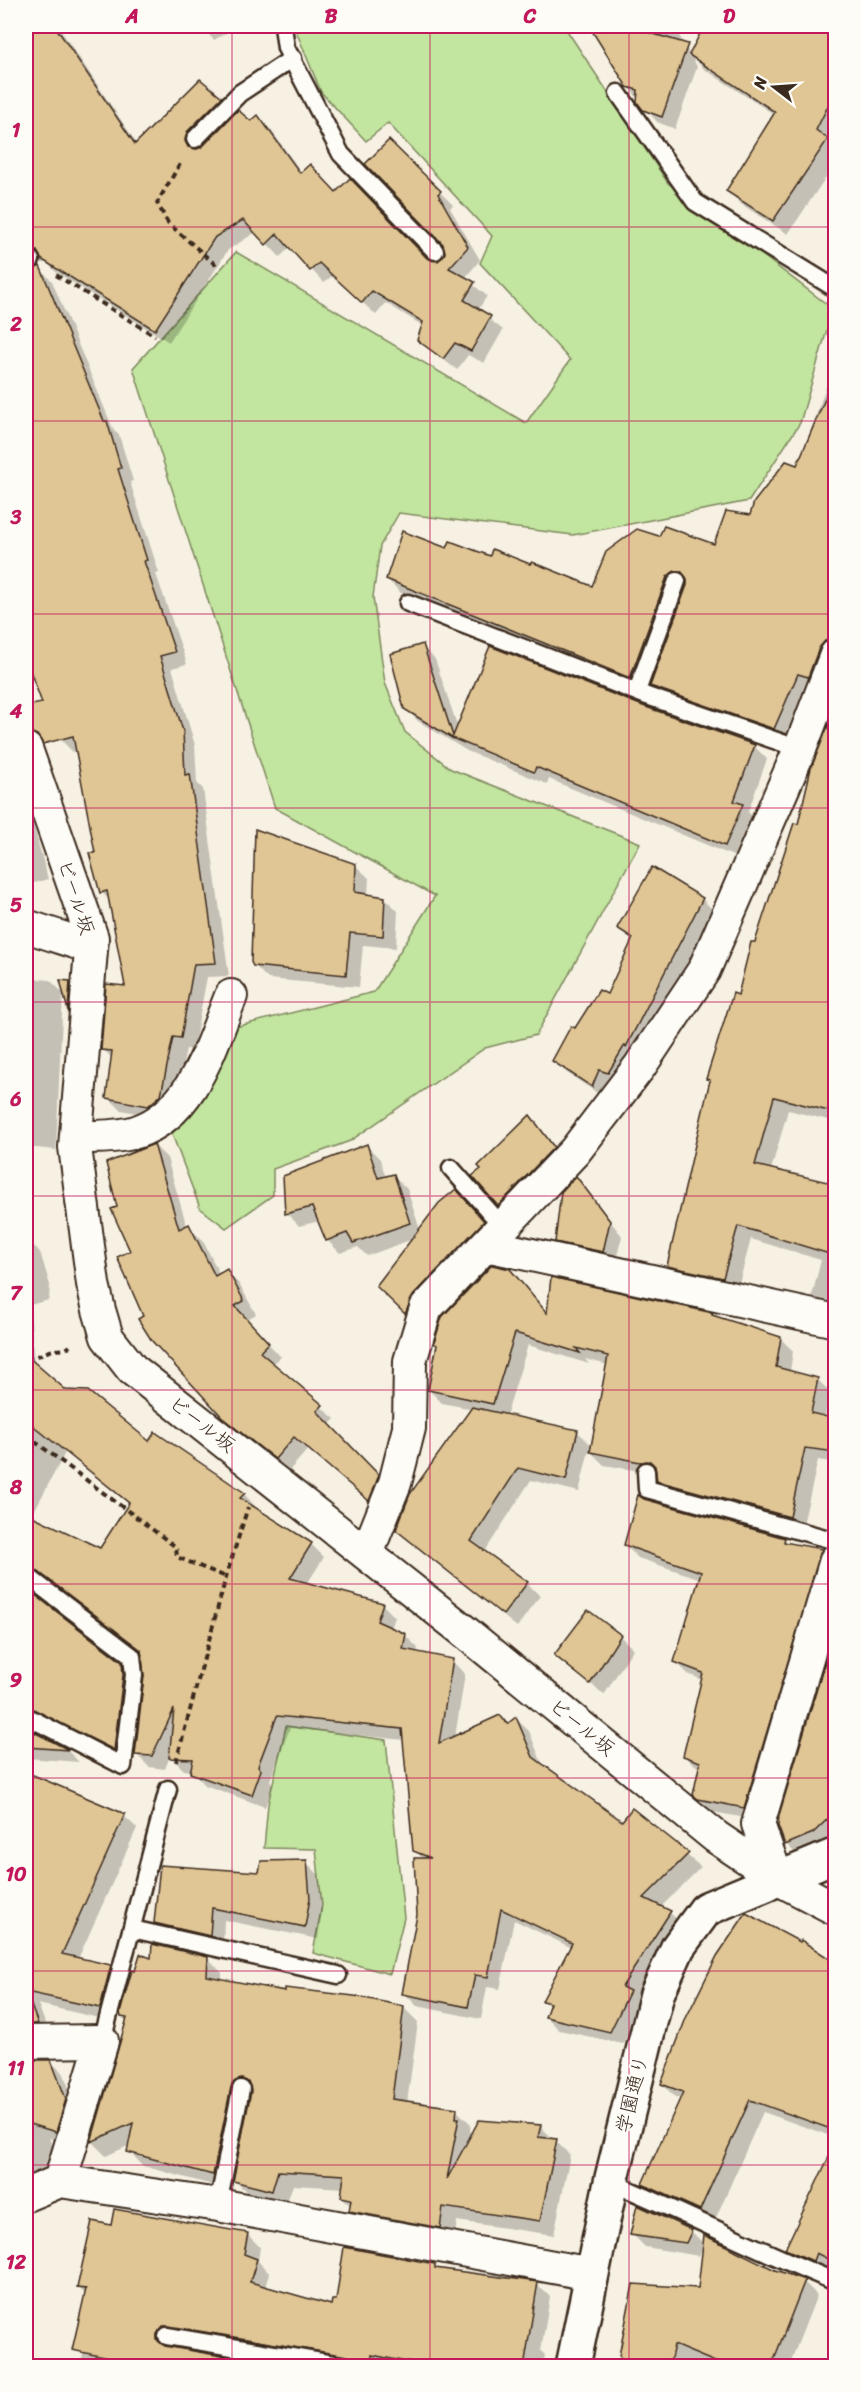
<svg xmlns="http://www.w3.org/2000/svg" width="861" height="2392" viewBox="0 0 861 2392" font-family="Sriracha,'Klee One',sans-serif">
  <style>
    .green { fill: #c2e59f; stroke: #7e885e; stroke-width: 1.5 }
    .shadow { fill: #0003; fill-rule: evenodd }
    .building { fill: #e0c595; stroke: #3b2a1e; stroke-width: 1.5 }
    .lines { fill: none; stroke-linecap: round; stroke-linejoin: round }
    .lane-casing { stroke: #3b2a1e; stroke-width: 21 }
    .street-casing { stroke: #3b2a1e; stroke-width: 36 }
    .secondary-casing { stroke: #3b2a1e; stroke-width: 38 }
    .path { stroke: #3b2a1e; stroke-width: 4; stroke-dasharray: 6 4.5; stroke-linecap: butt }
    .lane { stroke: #fdfcf7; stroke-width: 16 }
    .street { stroke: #fdfcf7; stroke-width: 32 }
    .secondary { stroke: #fdfcf7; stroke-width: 33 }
    .grid { fill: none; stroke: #c2185b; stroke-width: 1.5; stroke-opacity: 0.55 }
    .labels { text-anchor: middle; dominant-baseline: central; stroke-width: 4.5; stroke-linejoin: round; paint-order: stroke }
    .street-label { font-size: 20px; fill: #3b2a1e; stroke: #fdfcf7 }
    .neatline { fill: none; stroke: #c2185b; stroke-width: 2 }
    .grid-label { font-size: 20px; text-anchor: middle; font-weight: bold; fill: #c2185b }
  </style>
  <rect width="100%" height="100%" fill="#f7f1e3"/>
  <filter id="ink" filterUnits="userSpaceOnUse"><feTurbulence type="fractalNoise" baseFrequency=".0167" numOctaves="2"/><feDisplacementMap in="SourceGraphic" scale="12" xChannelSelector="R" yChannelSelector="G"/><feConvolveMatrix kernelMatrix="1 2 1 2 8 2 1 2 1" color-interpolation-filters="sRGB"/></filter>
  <g filter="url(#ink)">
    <!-- green -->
    <g class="green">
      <path d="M 294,26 L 564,26 L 668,183 L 833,309 L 800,423 L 749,501 L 573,535 L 399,513 L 380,546 L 373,597 L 385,683 L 405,732 L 451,769 L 640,843 L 536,1035 L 485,1048 L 350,1141 L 273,1169 L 273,1195 L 226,1228 L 200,1208 L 172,1134 L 235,1027 L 374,992 L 435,896 L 275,808 L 133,368 L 236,252 L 526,423 L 570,360 L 480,263 L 492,236 L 388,123 L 366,141 L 321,92 Z"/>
      <path d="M 286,1726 L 386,1740 L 404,1918 L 390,1974 L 313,1953 L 322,1905 L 316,1849 L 264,1848 L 268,1804 Z"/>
    </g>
    <!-- shadow -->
    <g class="shadow">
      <path d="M 26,26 L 58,26 L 137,144 L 221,98 L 233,111 L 200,145 L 198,150 L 258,117 L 271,130 L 302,173 L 336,194 L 427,260 L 439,263 L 447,254 L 444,243 L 389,142 L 453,205 L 450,208 L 480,260 L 465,278 L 487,296 L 478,310 L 503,330 L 484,363 L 468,355 L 457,370 L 418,340 L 423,326 L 386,303 L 376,315 L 333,275 L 324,283 L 290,247 L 280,257 L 256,232 L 228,250 L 169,342 L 56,272 L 47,263 L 39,263 L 26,274 L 39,268 L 52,281 L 114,431 L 119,435 L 133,481 L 130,482 L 159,573 L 156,574 L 187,664 L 172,668 L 195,745 L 197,783 L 203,789 L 229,976 L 207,977 L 193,1050 L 186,1049 L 174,1108 L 162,1118 L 121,1110 L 108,1097 L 113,1059 L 103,1049 L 127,988 L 111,901 L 101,892 L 78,751 L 73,752 L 60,739 L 26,654 L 26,568 L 33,566 L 26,541 L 26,461 L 40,456 L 26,426 L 26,410 L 30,410 L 26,399 Z"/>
      <path d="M 200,26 L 238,26 L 214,40 Z"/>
      <path d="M 590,26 L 674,26 L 690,55 L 705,26 L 782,26 L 803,40 L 810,26 L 836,26 L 836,162 L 788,234 L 741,204 L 728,191 L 775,115 L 704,69 L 692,56 L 697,67 L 675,129 L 657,122 L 628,86 Z"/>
      <path d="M 836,358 L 836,661 L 788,742 L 666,699 L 652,686 L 688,584 L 681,591 L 644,691 L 401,593 L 387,579 L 448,550 L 491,558 L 593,588 L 660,537 L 715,546 L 751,516 L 798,467 Z"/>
      <path d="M 422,646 L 435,659 L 458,728 L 643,707 L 754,746 L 767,759 L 748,812 L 755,819 L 738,858 L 549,779 L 547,784 L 467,751 L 418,721 L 405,708 Z"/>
      <path d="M 836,711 L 836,1122 L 788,1110 L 771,1170 L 836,1186 L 836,1312 L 825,1310 L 812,1296 L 821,1260 L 751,1239 L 737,1291 L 682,1279 L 668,1265 L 711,1082 L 708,1079 L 799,826 L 817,760 Z"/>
      <path d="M 26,814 L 32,820 L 48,879 L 26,885 Z"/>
      <path d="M 355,865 L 369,878 L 368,895 L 385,898 L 398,911 L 396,948 L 363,945 L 359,987 L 268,979 L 254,965 Z"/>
      <path d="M 652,869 L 702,899 L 715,912 L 679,980 L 605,1098 L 567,1073 L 554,1060 L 576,1030 L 607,996 L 632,941 L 619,928 Z"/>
      <path d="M 26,978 L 50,980 L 63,993 L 56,1150 L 26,1147 Z"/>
      <path d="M 62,981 L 70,982 L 83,995 L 81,1022 L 69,1010 Z"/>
      <path d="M 530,1118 L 566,1161 L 512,1217 L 474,1176 Z"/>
      <path d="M 154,1145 L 167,1158 L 187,1227 L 202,1239 L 220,1275 L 226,1271 L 239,1284 L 256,1314 L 246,1320 L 281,1357 L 273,1364 L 335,1419 L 329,1425 L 391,1489 L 382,1512 L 308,1449 L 289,1471 L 240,1432 L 145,1316 L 132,1252 L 118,1208 Z"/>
      <path d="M 367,1146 L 380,1159 L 386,1178 L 394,1176 L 407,1189 L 420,1230 L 469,1204 L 496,1235 L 419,1326 L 378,1285 L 413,1239 L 367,1256 L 358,1247 L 340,1253 L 327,1240 L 320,1221 L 299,1226 L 287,1213 Z"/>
      <path d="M 576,1178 L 622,1236 L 615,1264 L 570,1254 L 556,1241 Z"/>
      <path d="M 26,1239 L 40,1252 L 50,1285 L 49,1300 L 30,1305 L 34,1365 L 65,1391 L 149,1443 L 244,1494 L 256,1507 L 255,1509 L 311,1544 L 324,1557 L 307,1584 L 382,1604 L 395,1617 L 391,1629 L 405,1635 L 418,1648 L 417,1654 L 452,1661 L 465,1674 L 455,1737 L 500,1716 L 508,1724 L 516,1719 L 529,1731 L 543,1766 L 623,1823 L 632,1810 L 701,1867 L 660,1908 L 670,1913 L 683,1925 L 636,1999 L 642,2005 L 623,2044 L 559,2030 L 547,2017 L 550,2007 L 544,2000 L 572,1948 L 514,1920 L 500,1989 L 487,1987 L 481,2019 L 417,2006 L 404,1993 L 419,1915 L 424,1859 L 415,1851 L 404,1740 L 290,1728 L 270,1780 L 273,1785 L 265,1807 L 205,1785 L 192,1771 L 184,1770 L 170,1756 L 165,1769 L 149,1767 L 136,1754 L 146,1676 L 143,1653 L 41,1577 L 28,1587 L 30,1593 L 121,1663 L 134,1676 L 127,1761 L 29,1724 L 30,1730 L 68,1751 L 79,1762 L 26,1758 ZM 66,1451 L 130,1504 L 101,1550 L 31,1517 Z"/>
      <path d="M 509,1270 L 548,1314 L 712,1314 L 717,1318 L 780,1338 L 793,1351 L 790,1372 L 817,1379 L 830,1392 L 825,1418 L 836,1420 L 836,1463 L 818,1460 L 802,1529 L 672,1493 L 658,1480 L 658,1474 L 604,1465 L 589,1450 L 579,1492 L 531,1480 L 484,1553 L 527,1583 L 540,1596 L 517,1627 L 411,1542 L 397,1529 L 472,1409 L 442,1403 L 429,1390 ZM 528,1345 L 589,1364 L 585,1359 L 608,1365 L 592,1446 L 577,1431 L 506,1416 Z"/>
      <path d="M 644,1500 L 804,1547 L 803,1608 L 816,1621 L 757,1820 L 713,1812 L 694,1794 L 700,1769 L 684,1756 L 703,1680 L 688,1674 L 675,1661 L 701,1579 L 638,1558 L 625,1545 Z"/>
      <path d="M 836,1631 L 836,1836 L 826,1845 L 799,1857 L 786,1844 Z"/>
      <path d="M 620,1636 L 633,1649 L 604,1695 L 556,1654 Z"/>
      <path d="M 26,1774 L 124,1816 L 137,1828 L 78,1959 L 110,1966 L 123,1979 L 112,2021 L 38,2004 L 50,2036 L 26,2044 Z"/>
      <path d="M 306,1862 L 319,1875 L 322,1912 L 318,1939 L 224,1920 L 223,1948 L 169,1936 L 156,1923 L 260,1873 Z"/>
      <path d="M 208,1958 L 222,1973 L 222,1981 L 286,1993 L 403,2007 L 418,2022 L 407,2103 L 456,2110 L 471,2124 L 470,2131 L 473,2134 L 541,2127 L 570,2155 L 554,2235 L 457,2221 L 454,2241 L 365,2225 L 350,2210 L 351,2206 L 342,2197 L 343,2188 L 293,2185 L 286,2205 L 250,2195 L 235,2181 L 252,2094 L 248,2096 L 227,2189 L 143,2166 L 129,2151 L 130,2145 L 106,2156 L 92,2142 L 127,2021 L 123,2016 L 136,1972 L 153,1959 Z"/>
      <path d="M 836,1966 L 836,2138 L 763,2112 L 714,2222 L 657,2197 L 644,2184 L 682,2099 L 675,2097 L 662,2084 Z"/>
      <path d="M 26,2060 L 50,2061 L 64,2074 L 78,2113 L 69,2144 L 49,2138 L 62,2168 L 26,2190 Z"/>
      <path d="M 836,2145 L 836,2268 L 829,2264 L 826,2273 L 800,2262 L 787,2249 Z"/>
      <path d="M 112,2227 L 247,2234 L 260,2247 L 258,2261 L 269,2273 L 265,2288 L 333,2307 L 435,2265 L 439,2270 L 537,2284 L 550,2297 L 541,2351 L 545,2355 L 543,2366 L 351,2366 L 172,2342 L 169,2349 L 276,2366 L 79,2366 L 87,2343 L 86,2295 L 79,2288 Z"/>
      <path d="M 691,2231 L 704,2244 L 699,2256 L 645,2247 L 632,2234 Z"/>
      <path d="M 775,2271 L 804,2282 L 817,2295 L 789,2366 L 618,2366 L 634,2286 L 700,2290 Z"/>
    </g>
    <!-- building -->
    <g class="building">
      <path d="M 26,26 L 55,26 L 135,144 L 200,79 L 222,97 L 187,132 L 185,141 L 188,147 L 197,149 L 202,147 L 238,110 L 251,121 L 258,115 L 300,173 L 310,164 L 336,192 L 350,178 L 427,258 L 438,261 L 445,253 L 443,244 L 365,164 L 389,140 L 441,191 L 438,194 L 468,247 L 449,268 L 475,282 L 464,300 L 491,316 L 471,351 L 455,343 L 443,359 L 417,340 L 423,322 L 372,291 L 362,303 L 319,263 L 310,271 L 277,234 L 266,245 L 243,220 L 215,237 L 155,330 L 41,259 L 37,251 L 26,251 Z"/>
      <path d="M 589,26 L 644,26 L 647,32 L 688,44 L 662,117 L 643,110 L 637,102 L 638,90 L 627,87 Z"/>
      <path d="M 704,26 L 836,26 L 836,90 L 816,130 L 828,139 L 773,221 L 726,191 L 775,112 L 689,55 Z"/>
      <path d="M 40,266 L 104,421 L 107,421 L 121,468 L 118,469 L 147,560 L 144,561 L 175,652 L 160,656 L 183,731 L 185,775 L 190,774 L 216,963 L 194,964 L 181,1038 L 173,1037 L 161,1095 L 148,1106 L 106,1098 L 112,1051 L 101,1050 L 106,984 L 125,986 L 107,891 L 100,893 L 89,853 L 95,853 L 73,736 L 43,744 L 37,735 L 26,732 L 26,706 L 42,703 L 26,660 L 26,273 Z"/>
      <path d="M 836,373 L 836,637 L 825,641 L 819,648 L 808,677 L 798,674 L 774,729 L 650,686 L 687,585 L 687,579 L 681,571 L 675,571 L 667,577 L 630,678 L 386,579 L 402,531 L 447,548 L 450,541 L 490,556 L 492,549 L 530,564 L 532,562 L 592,586 L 606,552 L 637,529 L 659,536 L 664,526 L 714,544 L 726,511 L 750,515 L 754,502 L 786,461 L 797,465 Z"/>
      <path d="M 423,644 L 453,736 L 490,646 L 643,706 L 755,745 L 734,801 L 743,804 L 725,846 L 536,767 L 534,772 L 452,738 L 404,709 L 390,654 Z"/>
      <path d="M 830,721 L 836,722 L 836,1113 L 774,1097 L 755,1165 L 836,1184 L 836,1256 L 738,1226 L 723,1278 L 667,1266 L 710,1080 L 706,1079 L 733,993 L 738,995 L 751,942 L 755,942 L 794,823 L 798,824 L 811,768 Z"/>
      <path d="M 255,829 L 356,864 L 355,892 L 385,897 L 383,936 L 350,933 L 346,975 L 253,966 L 251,962 Z"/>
      <path d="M 652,867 L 703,898 L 626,1047 L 625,1045 L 608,1073 L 599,1070 L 592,1087 L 552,1061 L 571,1026 L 575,1028 L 599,990 L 607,994 L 633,938 L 617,928 Z"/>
      <path d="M 60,980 L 70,981 L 68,1011 Z"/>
      <path d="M 530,1115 L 554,1147 L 498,1206 L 472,1176 L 481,1169 L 478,1166 Z"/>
      <path d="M 154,1144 L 179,1229 L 189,1224 L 215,1276 L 227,1269 L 244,1301 L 235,1306 L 269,1343 L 260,1352 L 323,1405 L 317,1411 L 379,1475 L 369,1501 L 294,1437 L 275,1459 L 225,1420 L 152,1341 L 138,1319 L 143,1316 L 117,1257 L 130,1251 L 111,1209 L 117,1207 L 106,1163 Z"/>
      <path d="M 367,1144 L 378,1178 L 394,1174 L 410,1223 L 353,1243 L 347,1233 L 326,1241 L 312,1207 L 285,1214 L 283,1176 Z"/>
      <path d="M 576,1176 L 610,1221 L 603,1252 L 555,1242 L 561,1192 Z"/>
      <path d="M 456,1189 L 484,1221 L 413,1296 L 405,1314 L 376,1286 L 439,1203 Z"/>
      <path d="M 492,1265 L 510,1269 L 547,1313 L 551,1277 L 713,1313 L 712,1315 L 781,1337 L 776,1367 L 818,1378 L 811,1413 L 836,1419 L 836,1452 L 805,1448 L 790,1517 L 657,1481 L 655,1466 L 650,1461 L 640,1462 L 590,1452 L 608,1356 L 576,1348 L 580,1353 L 515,1333 L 493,1404 L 428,1390 L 437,1345 L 434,1343 L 442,1317 Z"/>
      <path d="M 26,1355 L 66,1390 L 88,1391 L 149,1441 L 155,1432 L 245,1493 L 240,1498 L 312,1543 L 290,1578 L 383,1603 L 377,1621 L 406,1634 L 403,1649 L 453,1659 L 439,1743 L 500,1715 L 507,1724 L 516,1717 L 533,1757 L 622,1821 L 632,1808 L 689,1853 L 644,1898 L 671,1911 L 622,1987 L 630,1991 L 610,2032 L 545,2017 L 550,2003 L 542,2001 L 572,1943 L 501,1909 L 488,1977 L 475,1975 L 468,2007 L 402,1994 L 417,1915 L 414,1858 L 431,1858 L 413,1851 L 402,1729 L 277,1716 L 258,1766 L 261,1770 L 252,1795 L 190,1773 L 193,1759 L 169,1758 L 174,1709 L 152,1756 L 135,1755 L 144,1676 L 141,1650 L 32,1567 L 26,1565 L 26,1513 L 100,1548 L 129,1503 L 26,1420 Z"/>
      <path d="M 472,1407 L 578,1430 L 566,1480 L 518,1468 L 471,1541 L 528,1582 L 503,1615 L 396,1530 L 410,1494 Z"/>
      <path d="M 638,1495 L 644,1499 L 785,1538 L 784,1542 L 822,1549 L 744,1808 L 698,1799 L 693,1795 L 700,1762 L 683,1756 L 703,1673 L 674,1662 L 701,1572 L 624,1545 Z"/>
      <path d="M 26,1588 L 122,1662 L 123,1675 L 114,1750 L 26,1706 Z"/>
      <path d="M 588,1610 L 621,1635 L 590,1684 L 554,1655 Z"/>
      <path d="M 836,1625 L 836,1811 L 813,1833 L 785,1845 L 778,1826 L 779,1815 Z"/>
      <path d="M 26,1728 L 69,1750 L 26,1747 Z"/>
      <path d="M 26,1772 L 125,1814 L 62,1954 L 111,1965 L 100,2008 L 26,1992 Z"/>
      <path d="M 307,1860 L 310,1898 L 305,1927 L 212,1908 L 210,1936 L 154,1923 L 160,1865 L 259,1872 L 261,1861 Z"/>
      <path d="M 746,1913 L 800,1942 L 801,1940 L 836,1963 L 836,2131 L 750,2100 L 700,2210 L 642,2184 L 683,2092 L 661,2084 L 686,2018 L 717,1956 Z"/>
      <path d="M 152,1944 L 208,1957 L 207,1976 L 285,1991 L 285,1988 L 354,1996 L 404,2006 L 392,2099 L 457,2108 L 456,2118 L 459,2118 L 447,2179 L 479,2120 L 541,2125 L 538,2137 L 557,2139 L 540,2221 L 443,2207 L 440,2228 L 349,2211 L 351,2199 L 341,2197 L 344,2175 L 278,2171 L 272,2191 L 233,2181 L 251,2091 L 248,2082 L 242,2079 L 234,2082 L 231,2087 L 213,2175 L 127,2152 L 133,2123 L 91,2142 L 127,2018 L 121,2017 L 120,2013 L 132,1970 L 135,1971 L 140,1954 L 151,1958 Z"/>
      <path d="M 29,2000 L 38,2024 L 26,2024 L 26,2001 Z"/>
      <path d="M 26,2060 L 51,2060 L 66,2099 L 56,2132 L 26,2123 Z"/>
      <path d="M 836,2142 L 836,2263 L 816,2253 L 813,2261 L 785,2249 Z"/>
      <path d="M 637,2205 L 692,2230 L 686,2243 L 630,2235 Z"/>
      <path d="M 114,2209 L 248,2233 L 244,2254 L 257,2259 L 250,2282 L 331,2305 L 332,2300 L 336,2300 L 344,2247 L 435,2264 L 435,2268 L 538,2282 L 524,2367 L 431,2367 L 372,2355 L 371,2367 L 355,2367 L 352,2358 L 347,2356 L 169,2326 L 163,2326 L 157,2334 L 157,2340 L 165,2346 L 285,2367 L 149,2367 L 72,2350 L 86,2289 L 77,2288 L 92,2221 L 111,2225 Z"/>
      <path d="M 704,2235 L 775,2270 L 805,2280 L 771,2367 L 727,2367 L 674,2345 L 669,2367 L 631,2365 L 619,2356 L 633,2284 L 698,2288 Z"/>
    </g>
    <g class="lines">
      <defs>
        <g id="lane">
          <path d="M 283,26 L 286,48 L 341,154 L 435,251"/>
          <path d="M 618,93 L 695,202 L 836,289"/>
          <path d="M 195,139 L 240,93 L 293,58"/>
          <path d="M 26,263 L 31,260"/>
          <path d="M 408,603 L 647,696 L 800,749"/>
          <path d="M 637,691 L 677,581"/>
          <path d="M 451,1168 L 503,1227"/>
          <path d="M 646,1471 L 647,1489 L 836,1541"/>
          <path d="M 26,1575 L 132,1656 L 134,1675 L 123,1766 L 26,1716"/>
          <path d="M 132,1929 L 338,1975"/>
          <path d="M 101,2045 L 168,1789"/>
          <path d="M 611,2182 C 687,2214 759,2251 836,2282"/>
          <path d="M 218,2205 L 241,2089"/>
          <path d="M 167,2336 L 345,2366"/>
        </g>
        <g id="street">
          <path d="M 26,749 L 92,938 L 75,1147 L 93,1284 L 99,1310 L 107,1337 L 132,1369 L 459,1627 L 716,1837 L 777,1878 L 836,1909"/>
          <path d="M 26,926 L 90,947"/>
          <path d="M 76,1138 C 94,1136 118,1138 136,1132 C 193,1114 211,1045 231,996"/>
          <path d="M 486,1245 L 836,1321"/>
          <path d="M 367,1553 L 395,1483 L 409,1428 L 410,1361 L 426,1308 L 575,1151 L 640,1066 L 704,970 L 800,749 L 836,655"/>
          <path d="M 777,1878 L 758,1824 L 836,1560"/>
          <path d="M 26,2042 L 102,2041"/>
          <path d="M 60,2181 L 101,2045"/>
          <path d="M 26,2195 L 60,2181 L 218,2205 L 591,2274"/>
        </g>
        <path id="secondary" d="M 573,2366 L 611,2182 L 657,1994 L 678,1947 L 706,1909 L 836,1855"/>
      </defs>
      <!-- lane casing -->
      <use href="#lane" class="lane-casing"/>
      <!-- street casing -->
      <use href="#street" class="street-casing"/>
      <!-- secondary casing -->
      <use href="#secondary" class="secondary-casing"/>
      <!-- path -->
      <g class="path">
        <path d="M 180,164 L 157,203 L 168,223 L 216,265"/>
        <path d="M 56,275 L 155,336"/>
        <path d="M 26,1357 C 40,1358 39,1354 50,1351 C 59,1348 63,1352 70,1346"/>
        <path d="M 26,1435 L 176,1547 L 177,1557 L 226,1577"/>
        <path d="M 176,1762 L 226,1577 L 248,1507"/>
      </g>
      <!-- lane -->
      <use href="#lane" class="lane"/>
      <!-- street -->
      <use href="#street" class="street"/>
      <!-- secondary -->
      <use href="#secondary" class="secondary"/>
    </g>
  </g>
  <!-- grid -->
  <path class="grid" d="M 232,26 L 232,2366M 430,26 L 430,2366M 629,26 L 629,2366M 26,227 L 836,227M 26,421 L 836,421M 26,614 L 836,614M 26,808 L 836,808M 26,1002 L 836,1002M 26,1196 L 836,1196M 26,1390 L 836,1390M 26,1584 L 836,1584M 26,1778 L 836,1778M 26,1971 L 836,1971M 26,2165 L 836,2165"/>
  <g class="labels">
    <!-- street labels -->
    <g class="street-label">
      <text transform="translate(76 897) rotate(72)">ビール坂</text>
      <text transform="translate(202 1424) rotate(38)">ビール坂</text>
      <text transform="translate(582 1727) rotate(39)">ビール坂</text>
      <text transform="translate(632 2094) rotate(-76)">学園通り</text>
    </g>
  </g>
  <!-- margin -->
  <rect width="861" height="2392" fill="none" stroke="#fdfcf7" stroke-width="66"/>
  <!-- north arrow -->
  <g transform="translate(774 87) rotate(287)" stroke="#fdfcf7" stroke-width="4.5" paint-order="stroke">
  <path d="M0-4.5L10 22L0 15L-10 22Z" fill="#3b2a1e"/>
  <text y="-9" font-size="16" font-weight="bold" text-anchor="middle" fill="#3b2a1e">N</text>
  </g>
  <rect x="33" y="33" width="795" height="2326" class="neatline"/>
  <g class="grid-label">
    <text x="132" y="23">A</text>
    <text x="331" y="23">B</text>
    <text x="530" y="23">C</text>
    <text x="729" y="23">D</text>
    <text x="16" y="137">1</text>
    <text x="16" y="331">2</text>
    <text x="16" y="524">3</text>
    <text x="16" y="718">4</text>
    <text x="16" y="912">5</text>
    <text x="16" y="1106">6</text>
    <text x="16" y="1300">7</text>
    <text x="16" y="1494">8</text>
    <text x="16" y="1687">9</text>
    <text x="16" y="1881">10</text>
    <text x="16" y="2075">11</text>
    <text x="16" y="2269">12</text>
  </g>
</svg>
